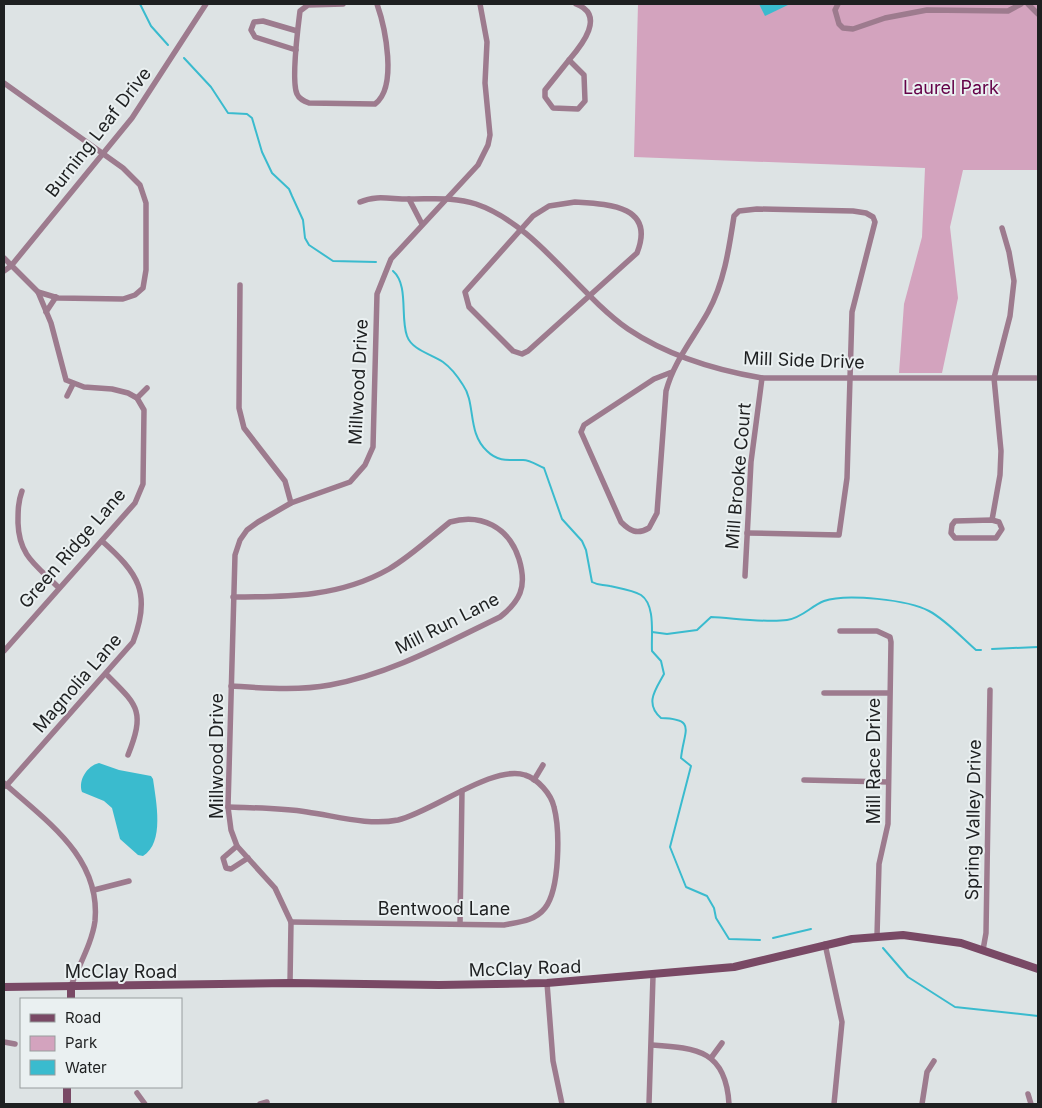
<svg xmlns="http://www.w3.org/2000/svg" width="1042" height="1108" viewBox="0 0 1042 1108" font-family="Inter,sans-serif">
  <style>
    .green { fill: #d3a3be }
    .water { fill: #3abbce }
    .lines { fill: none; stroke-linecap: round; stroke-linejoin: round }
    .stream { stroke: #3abbce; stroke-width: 2 }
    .street { stroke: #9d7b8e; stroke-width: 5.5 }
    .secondary { stroke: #794965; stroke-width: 8 }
    .labels { text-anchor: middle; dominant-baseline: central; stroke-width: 4; stroke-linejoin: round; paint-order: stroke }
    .park-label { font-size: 18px; fill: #640248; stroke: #eaf0f1 }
    .street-label { font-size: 18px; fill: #1e2021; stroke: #eaf0f1 }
  </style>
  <rect width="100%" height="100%" fill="#dde3e4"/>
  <!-- green -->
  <path class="green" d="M 638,4 L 1038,4 L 1038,170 L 963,170 L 950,227 L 958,298 L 942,373 L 899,373 L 904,304 L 922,237 L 925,168 L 634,157 Z"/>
  <!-- water -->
  <g class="water">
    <path d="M 759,4 L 790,4 L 765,16 Z"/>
    <path d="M 99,763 L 119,770 L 151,776 L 153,779 C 156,801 165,843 143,856 L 138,855 L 120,839 L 112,808 L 104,801 L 82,792 C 78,780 87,766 99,763 Z"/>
  </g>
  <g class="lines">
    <!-- stream -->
    <g class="stream">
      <path d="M 140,4 L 151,26 L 168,45"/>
      <path d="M 184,58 L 211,87 L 228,113 L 247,114 L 252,118 L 262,152 L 272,173 L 289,189 L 292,196 L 303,220 L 305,238 L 309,245 L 333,261 L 376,262"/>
      <path d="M 393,271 C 409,285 400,317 407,336 C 412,350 431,354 443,362 C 450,367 458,377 463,385 C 476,403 467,433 487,451 C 498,462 509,460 523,460 C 530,460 537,465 544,468 L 562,519 L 582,541 L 586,550 L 592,582 C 599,586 603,584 610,586 C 619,588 633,590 641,595 C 656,605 651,636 652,651 L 661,661 L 664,674 C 656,689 644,703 661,718 C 697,719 684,730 681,758 L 691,766 L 670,847 L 686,887 L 707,896 L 714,908 L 716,918 L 729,939 L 760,940"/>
      <path d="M 652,632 L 667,634 L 697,630 L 711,617 C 733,618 766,623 787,620 C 802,618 811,606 824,601 C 846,593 909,600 929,611 C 946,620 962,638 976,650 L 981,650"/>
      <path d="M 992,649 L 1038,647"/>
      <path d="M 773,938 L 811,929"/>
      <path d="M 883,948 L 908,977 L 955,1007 L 1038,1016"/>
    </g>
    <!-- street -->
    <g class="street">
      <path d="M 343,4 L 308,5 L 300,11 C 298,27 291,81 297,94 C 299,99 304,101 309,103 L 375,104 C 398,87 385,27 377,4"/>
      <path d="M 838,4 L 835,10 L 839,24 L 843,28 L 853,29 L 885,18 L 927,10 L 1008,11 L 1021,4"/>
      <path d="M 1028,4 L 1038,14"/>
      <path d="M 296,50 L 255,37 L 251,30 L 254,22 L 263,21 L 297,31"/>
      <path d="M 569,60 L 584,75 L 585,101 L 578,109 L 553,108 L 545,97 L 545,90 Z"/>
      <path d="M 569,60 C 582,45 606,15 576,4"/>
      <path d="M 4,83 L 123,168 L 140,185 L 146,203 L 146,270 L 143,288 L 135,295 L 123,299 L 58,298 L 38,292 L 4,258"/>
      <path d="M 409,199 L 422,224"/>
      <path d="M 360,202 C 377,194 394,200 412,199 C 434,199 455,197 476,204 C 535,224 577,293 628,329 C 668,356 715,370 762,378 L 1036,378"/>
      <path d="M 575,202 C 607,204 656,205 637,253 L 528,351 L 522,354 L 513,351 L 469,307 L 465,292 L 533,216 L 549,206 Z"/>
      <path d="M 4,271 L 11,266 L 132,118 L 206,4"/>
      <path d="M 240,285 L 239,408 L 244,428 L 285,481 L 291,503"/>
      <path d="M 46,312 L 56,297"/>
      <path d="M 672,372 L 654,379 L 584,425 L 581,432 L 621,522 C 630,531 637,535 649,528 L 657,513 L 666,391 C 674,361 693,339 708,312 C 724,283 729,249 734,216 L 739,211 L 757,209 L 853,211 L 866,213 L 873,217 L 875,222 L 852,312 L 847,478 L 839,535 L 747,533"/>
      <path d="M 67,396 L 73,384"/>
      <path d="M 137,398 L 147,388"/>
      <path d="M 22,491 C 18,502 18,511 18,523 C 19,556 36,565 58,587"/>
      <path d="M 992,520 L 1000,475 L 1001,451 L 994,378 L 1010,316 L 1014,281 L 1009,252 L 1002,228"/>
      <path d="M 992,520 L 999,522 L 1002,529 L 996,538 L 955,538 L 951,533 L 952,525 L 955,521 Z"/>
      <path d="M 745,576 L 751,462 L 762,378"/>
      <path d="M 840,631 L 877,631 L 890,637 L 891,642 L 888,824 L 879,864 L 877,936"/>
      <path d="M 4,651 L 135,503 L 143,484 L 144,410 L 137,398 L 128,393 L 112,389 L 84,387 L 66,380 L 51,323 L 38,292"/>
      <path d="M 106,674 C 137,705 146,710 128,755"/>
      <path d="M 231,686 C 264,688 298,691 330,685 C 391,674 446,643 500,617 C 509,610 516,603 520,593 C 524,583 522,569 519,559 C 509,527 481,513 450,522 C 430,538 411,556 389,569 C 340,597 288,597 233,597"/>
      <path d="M 824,693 L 889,693"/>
      <path d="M 534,780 L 543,765"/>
      <path d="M 804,780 L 888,782"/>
      <path d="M 4,783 C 46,821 101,857 95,921 C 92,943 79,965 71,986"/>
      <path d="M 6,786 L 133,642 C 152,593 138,573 102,541"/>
      <path d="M 228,807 C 254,808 281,808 307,812 C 336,816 369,826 398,820 C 432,812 494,764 525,775 C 538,779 551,794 554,807 C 560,830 560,889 545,908 C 535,921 519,922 504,925 L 291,922"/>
      <path d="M 237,846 L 223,858 L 226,868 L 231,869 L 248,858"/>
      <path d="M 94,890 L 129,881"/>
      <path d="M 460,924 L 462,791"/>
      <path d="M 825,944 L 842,1022 L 834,1104"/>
      <path d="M 983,950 L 986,933 L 990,690"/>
      <path d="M 290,983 L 291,922 L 275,888 L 237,846 L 231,830 L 228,807 L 235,555 L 240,540 L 247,530 L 258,522 L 291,503 L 350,482 L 365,465 L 373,447 L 377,294 L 391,259 L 478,165 L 488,145 L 490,135 L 485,83 L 487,42 L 480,4"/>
      <path d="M 547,983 L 553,1061 L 562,1104"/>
      <path d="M 4,1042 L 15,1044"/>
      <path d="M 652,1045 C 698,1048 726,1051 729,1104"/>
      <path d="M 711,1058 L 722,1043"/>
      <path d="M 137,1093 L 145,1104"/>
      <path d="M 1028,1094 L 1031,1104"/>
      <path d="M 260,1104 L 267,1102"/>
      <path d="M 649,1104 L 653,976"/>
      <path d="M 922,1104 L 927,1072 L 934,1061"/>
    </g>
    <!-- secondary -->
    <g class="secondary">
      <path d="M 4,987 L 290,983 L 439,985 L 547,983 L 734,967 L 852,939 L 903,935 L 961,943 L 1038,969"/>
      <path d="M 71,999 L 71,986"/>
      <path d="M 67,1104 L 67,1087"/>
    </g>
  </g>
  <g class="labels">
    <!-- park labels -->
    <g class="park-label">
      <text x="951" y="87">Laurel Park</text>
    </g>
    <!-- street labels -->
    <g class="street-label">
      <text transform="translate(98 132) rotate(-52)">Burning Leaf Drive</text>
      <text transform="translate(804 360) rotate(2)">Mill Side Drive</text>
      <text transform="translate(358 382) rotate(-87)">Millwood Drive</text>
      <text transform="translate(738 476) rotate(-85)">Mill Brooke Court</text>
      <text transform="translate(72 548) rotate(-49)">Green Ridge Lane</text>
      <text transform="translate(447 623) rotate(-27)">Mill Run Lane</text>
      <text transform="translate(77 683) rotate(-49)">Magnolia Lane</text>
      <text transform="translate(216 756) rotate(-90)">Millwood Drive</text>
      <text transform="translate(873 761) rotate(-90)">Mill Race Drive</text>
      <text transform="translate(973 820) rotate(-89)">Spring Valley Drive</text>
      <text x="444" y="908">Bentwood Lane</text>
      <text transform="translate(525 968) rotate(-2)">McClay Road</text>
      <text x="121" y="971">McClay Road</text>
    </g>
  </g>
  <!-- border -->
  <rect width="1042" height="1108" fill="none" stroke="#1e2021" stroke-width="10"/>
  <!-- legend -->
  <rect x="20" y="998" width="162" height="90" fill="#eaf0f1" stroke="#989d9e"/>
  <rect x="30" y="1014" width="25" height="8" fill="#794965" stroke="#989d9e"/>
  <text x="65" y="1023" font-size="15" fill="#1e2021">Road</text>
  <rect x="30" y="1036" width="25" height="15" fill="#d3a3be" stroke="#989d9e"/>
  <text x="65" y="1048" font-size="15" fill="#1e2021">Park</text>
  <rect x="30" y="1060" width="25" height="15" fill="#3abbce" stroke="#989d9e"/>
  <text x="65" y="1073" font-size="15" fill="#1e2021">Water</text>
</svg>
